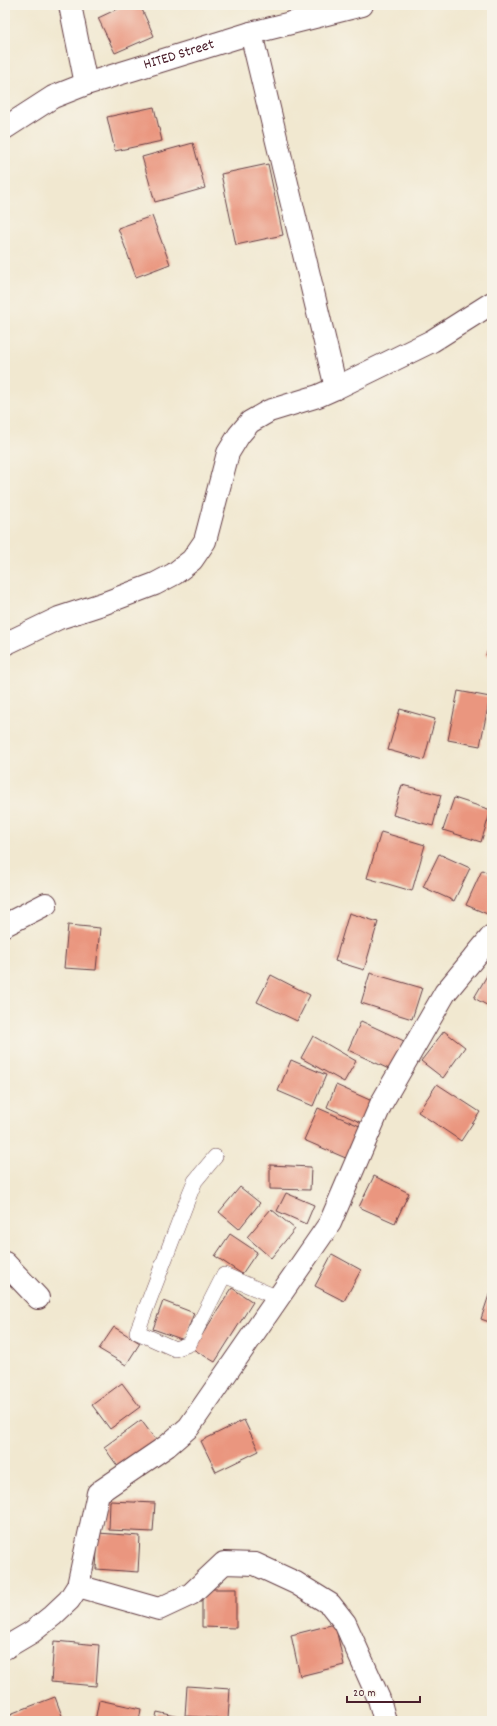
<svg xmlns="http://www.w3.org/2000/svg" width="497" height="1726" viewBox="0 0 497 1726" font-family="Dekko,sans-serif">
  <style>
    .building { fill: #ea967f }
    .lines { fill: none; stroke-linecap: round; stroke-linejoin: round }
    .service-casing { stroke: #633d44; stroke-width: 16 }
    .minor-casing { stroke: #633d44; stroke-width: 24 }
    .service { stroke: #fff; stroke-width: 15 }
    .minor { stroke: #fff; stroke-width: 22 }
    .labels { text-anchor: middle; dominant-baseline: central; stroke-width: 3; stroke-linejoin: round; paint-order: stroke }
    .street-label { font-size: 15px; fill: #4a1f2b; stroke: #f7f3e8 }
  </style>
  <rect width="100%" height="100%" fill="#f7f3e8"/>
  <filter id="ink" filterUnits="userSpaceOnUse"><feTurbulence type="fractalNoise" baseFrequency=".025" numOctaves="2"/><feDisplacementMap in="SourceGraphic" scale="8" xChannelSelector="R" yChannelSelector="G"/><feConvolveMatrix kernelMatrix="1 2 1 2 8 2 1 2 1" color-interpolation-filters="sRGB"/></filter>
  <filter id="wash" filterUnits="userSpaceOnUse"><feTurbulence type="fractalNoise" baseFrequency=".012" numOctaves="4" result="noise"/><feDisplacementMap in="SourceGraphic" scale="16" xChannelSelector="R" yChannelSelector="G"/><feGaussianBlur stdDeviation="0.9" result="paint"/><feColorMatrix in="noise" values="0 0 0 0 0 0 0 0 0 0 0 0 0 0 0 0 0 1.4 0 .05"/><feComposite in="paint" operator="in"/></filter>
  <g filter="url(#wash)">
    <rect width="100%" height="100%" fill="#f1e8d0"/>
    <g id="blocks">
      <!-- building -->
      <g class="building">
        <path d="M 126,5 L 140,5 L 154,36 L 115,53 L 98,18 Z"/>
        <path d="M 154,107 L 162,141 L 115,151 L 107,117 Z"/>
        <path d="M 193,143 L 205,188 L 155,202 L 142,157 Z"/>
        <path d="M 268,164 L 283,235 L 236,245 L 221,174 Z"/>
        <path d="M 152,216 L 170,264 L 136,277 L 118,228 Z"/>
        <path d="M 492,641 L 492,657 L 486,655 Z"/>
        <path d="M 458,691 L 490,697 L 480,746 L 448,740 Z"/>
        <path d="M 400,709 L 435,719 L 424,760 L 388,750 Z"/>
        <path d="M 402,785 L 441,795 L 433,826 L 393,815 Z"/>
        <path d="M 454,798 L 491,810 L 481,842 L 443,830 Z"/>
        <path d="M 381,832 L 425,845 L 412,891 L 367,878 Z"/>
        <path d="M 439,854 L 470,868 L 454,901 L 423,887 Z"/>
        <path d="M 482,870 L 492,875 L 492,916 L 466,905 Z"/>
        <path d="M 349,913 L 378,922 L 364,970 L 335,961 Z"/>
        <path d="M 68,925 L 100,928 L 96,970 L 64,968 Z"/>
        <path d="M 492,967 L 492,1008 L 474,998 Z"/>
        <path d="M 370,973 L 422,988 L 412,1019 L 361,1003 Z"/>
        <path d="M 271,975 L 310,995 L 297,1021 L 257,1002 Z"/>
        <path d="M 361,1021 L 404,1041 L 391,1070 L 348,1050 Z"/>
        <path d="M 444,1031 L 465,1047 L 443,1078 L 421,1061 Z"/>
        <path d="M 313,1036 L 356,1061 L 344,1082 L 301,1058 Z"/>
        <path d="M 291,1060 L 326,1075 L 313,1106 L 278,1091 Z"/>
        <path d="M 437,1084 L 480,1112 L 461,1141 L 418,1112 Z"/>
        <path d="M 336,1085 L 372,1101 L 362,1123 L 327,1107 Z"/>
        <path d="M 318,1108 L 362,1127 L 348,1159 L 304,1140 Z"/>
        <path d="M 270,1165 L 311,1167 L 310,1190 L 270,1189 Z"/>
        <path d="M 374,1176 L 409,1193 L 395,1223 L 359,1207 Z"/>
        <path d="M 240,1187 L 260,1203 L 239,1229 L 219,1212 Z"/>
        <path d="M 286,1193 L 314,1205 L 306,1224 L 277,1211 Z"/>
        <path d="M 271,1209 L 295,1229 L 271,1258 L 247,1237 Z"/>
        <path d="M 230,1234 L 257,1252 L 242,1274 L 215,1256 Z"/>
        <path d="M 332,1254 L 361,1270 L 344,1301 L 315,1286 Z"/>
        <path d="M 492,1286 L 492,1323 L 481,1319 Z"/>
        <path d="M 232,1288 L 253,1302 L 215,1362 L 193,1349 Z"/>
        <path d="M 163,1301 L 194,1313 L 184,1340 L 153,1329 Z"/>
        <path d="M 114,1327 L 140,1343 L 126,1365 L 99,1349 Z"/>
        <path d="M 122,1383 L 140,1407 L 110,1429 L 92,1405 Z"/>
        <path d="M 141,1420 L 158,1443 L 121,1471 L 104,1447 Z"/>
        <path d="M 244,1420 L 259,1451 L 216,1472 L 201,1441 Z"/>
        <path d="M 110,1501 L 155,1503 L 153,1532 L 109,1530 Z"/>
        <path d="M 98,1533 L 140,1536 L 138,1572 L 96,1569 Z"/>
        <path d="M 202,1589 L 236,1589 L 236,1628 L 202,1627 Z"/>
        <path d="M 335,1624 L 344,1665 L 300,1676 L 291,1635 Z"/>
        <path d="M 54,1641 L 99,1645 L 96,1686 L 51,1682 Z"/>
        <path d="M 187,1686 L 230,1689 L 228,1719 L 185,1716 Z"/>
        <path d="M 55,1697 L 64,1721 L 13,1721 L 10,1714 Z"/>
        <path d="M 99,1700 L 141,1709 L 139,1721 L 95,1721 Z"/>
        <path d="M 157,1712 L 194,1720 L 194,1721 L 155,1721 Z"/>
      </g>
    </g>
  </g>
  <g filter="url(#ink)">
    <use href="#blocks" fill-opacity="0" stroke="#633d44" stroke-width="1"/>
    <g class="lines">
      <defs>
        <path id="service" d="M 215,1157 L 195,1181 L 190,1193 L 137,1332 L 175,1349 L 189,1344 L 224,1275 L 278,1298"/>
        <g id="minor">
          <path d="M 70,5 L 86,84"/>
          <path d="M 251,33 L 336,388"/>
          <path id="s1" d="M 5,128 L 53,97 L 86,84 L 251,33 L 362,5"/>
          <path d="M 5,644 L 59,618 L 105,603 L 155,584 L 174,574 L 192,560 L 205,541 L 228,453 L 239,435 L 250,422 L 269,411 L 318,396 L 336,388 L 432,341 L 492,303"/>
          <path d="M 5,925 L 46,904"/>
          <path d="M 5,1263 L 38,1298"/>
          <path d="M 78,1586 L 159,1609 L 191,1594 L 224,1563 L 255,1564 L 296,1583 L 330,1604 L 345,1623 L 379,1699 L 385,1721"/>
          <path d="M 5,1648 L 32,1632 L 52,1616 L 69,1600 L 78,1586 L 98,1493 L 167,1446 L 189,1427 L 330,1223 L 381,1104 L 445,993 L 492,936"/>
        </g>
      </defs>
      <!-- service casing -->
      <use href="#service" class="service-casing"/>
      <!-- minor casing -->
      <use href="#minor" class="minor-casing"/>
      <!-- service -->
      <use href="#service" class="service"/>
      <!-- minor -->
      <use href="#minor" class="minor"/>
    </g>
  </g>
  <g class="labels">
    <!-- street labels -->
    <g class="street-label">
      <text stroke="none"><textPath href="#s1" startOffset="190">HITED Street</textPath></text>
    </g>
  </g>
  <!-- margin -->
  <rect width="497" height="1726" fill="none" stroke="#f7f3e8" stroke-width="20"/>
  <!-- scale -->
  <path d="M347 1696v6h73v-6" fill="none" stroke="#4a1f2b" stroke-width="2"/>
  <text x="353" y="1696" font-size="12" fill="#4a1f2b" stroke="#f7f3e8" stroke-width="3" paint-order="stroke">20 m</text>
</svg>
